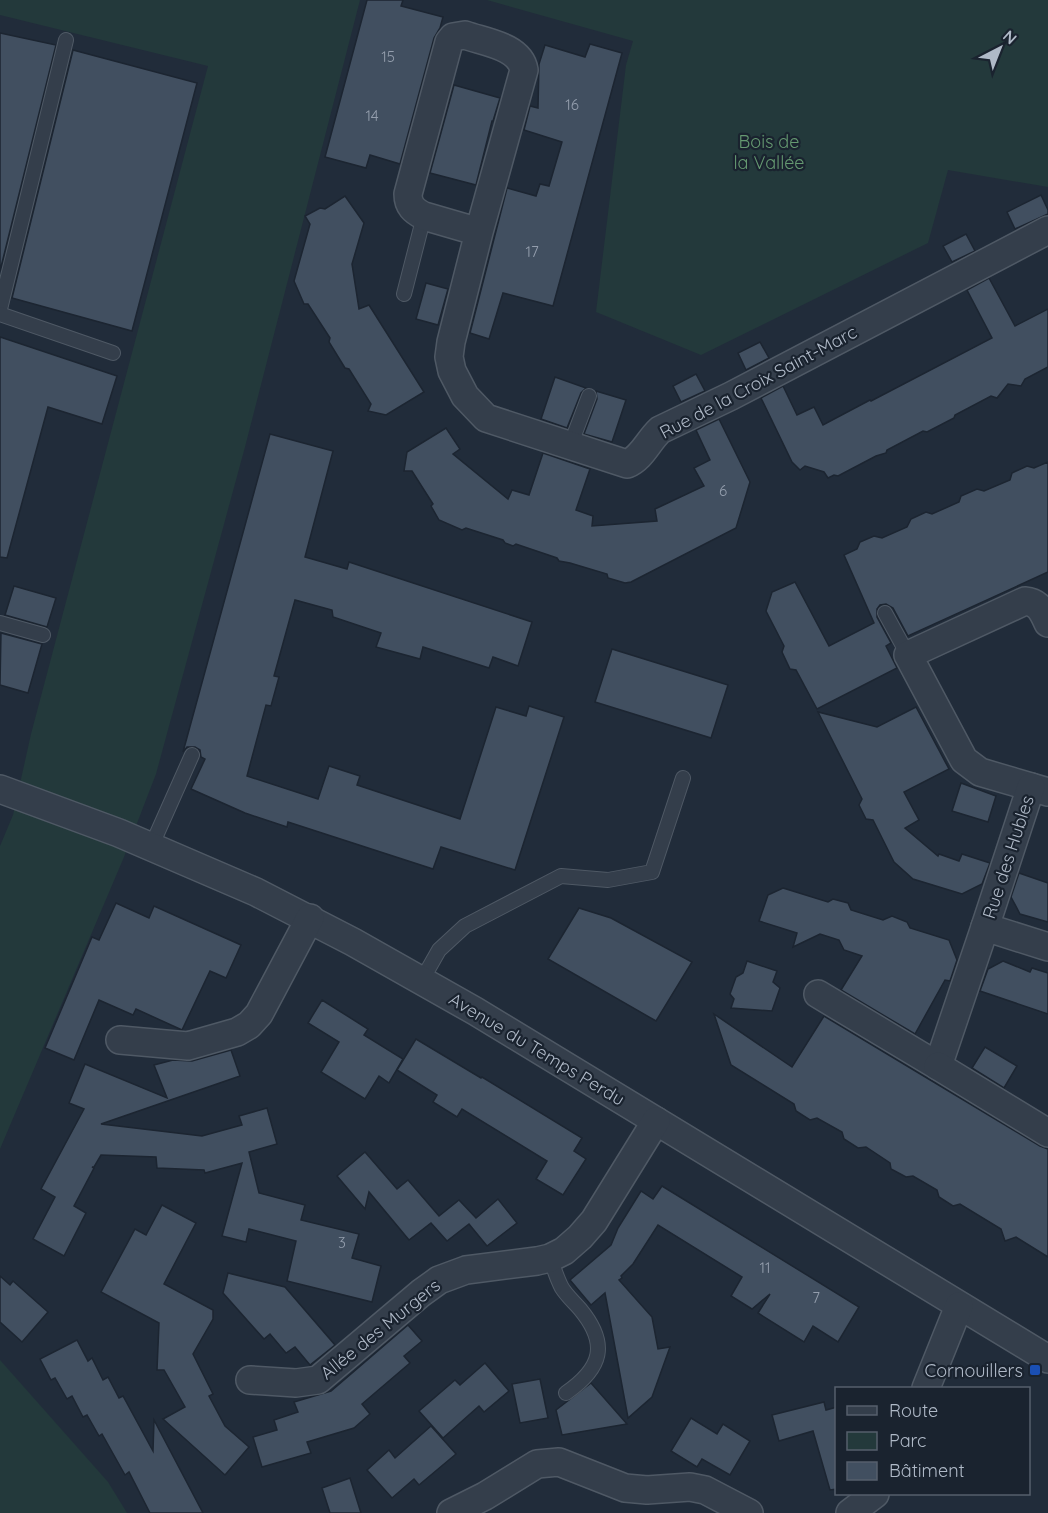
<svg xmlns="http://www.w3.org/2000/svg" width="1048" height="1513" viewBox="0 0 1048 1513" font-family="Quicksand,sans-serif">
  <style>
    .green { fill: #23393b }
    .building { fill: #414f60; stroke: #1c2531; stroke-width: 1.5 }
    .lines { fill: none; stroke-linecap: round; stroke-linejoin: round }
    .lane-casing { stroke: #4f5965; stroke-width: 16 }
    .street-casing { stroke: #4f5965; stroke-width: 30 }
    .lane { stroke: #343e4b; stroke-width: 14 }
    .street { stroke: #343e4b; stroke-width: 27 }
    .transit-dot { fill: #1a4fb4; stroke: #1a232f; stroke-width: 2 }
    .labels { text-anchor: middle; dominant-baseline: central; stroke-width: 4.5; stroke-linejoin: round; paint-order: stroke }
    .number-label { font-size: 15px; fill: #949ead }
    .park-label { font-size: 18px; fill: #659971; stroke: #1a232f }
    .street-label { font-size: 18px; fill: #afb9c7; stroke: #1a232f }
    .poi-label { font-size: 18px; fill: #afb9c7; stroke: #1a232f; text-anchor: end }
  </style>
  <rect width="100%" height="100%" fill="#212c3a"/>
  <!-- green -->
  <g class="green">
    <path d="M 0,0 L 360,0 L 245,447 L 156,774 L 124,857 L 0,1149 L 0,846 L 13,815 L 31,734 L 208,66 L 0,15 Z"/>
    <path d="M 487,0 L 1048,0 L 1048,187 L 948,170 L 928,243 L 701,355 L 596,312 L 626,65 L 633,41 Z"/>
    <path d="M 0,1360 L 108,1482 L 127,1513 L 0,1513 Z"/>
  </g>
  <!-- building -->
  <g class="building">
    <path d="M 367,0 L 403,0 L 401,6 L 443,17 L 440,28 L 434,38 L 400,164 L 370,155 L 366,168 L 325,157 Z"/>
    <path d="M 0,33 L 56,45 L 0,271 Z"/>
    <path d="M 590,44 L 622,53 L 553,306 L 503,293 L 489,339 L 470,333 L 507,188 L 536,196 L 540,184 L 549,186 L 562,142 L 524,130 L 530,106 L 538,108 L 539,64 L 545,45 L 585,57 Z"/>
    <path d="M 73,50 L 197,83 L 132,331 L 12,298 Z"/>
    <path d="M 454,85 L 500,98 L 493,121 L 492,121 L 476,185 L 430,173 Z"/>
    <path d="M 1041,195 L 1048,210 L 1048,214 L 1015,229 L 1007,212 Z"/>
    <path d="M 345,196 L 364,223 L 352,264 L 359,309 L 369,305 L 424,392 L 386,415 L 368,411 L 371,404 L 349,369 L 345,368 L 329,342 L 330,338 L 308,304 L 304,304 L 294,281 L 310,224 L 305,216 L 320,208 L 325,209 Z"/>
    <path d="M 966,234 L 975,251 L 952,262 L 943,246 Z"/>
    <path d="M 989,278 L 1015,326 L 1048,309 L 1048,367 L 1025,379 L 1021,386 L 1008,384 L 997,398 L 991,396 L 955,415 L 954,418 L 927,432 L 923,431 L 887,450 L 886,453 L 876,456 L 838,476 L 834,475 L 828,478 L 824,472 L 805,466 L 800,470 L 792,462 L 761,398 L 783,386 L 797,415 L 814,407 L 823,425 L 870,400 L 871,401 L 992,338 L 967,290 Z"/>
    <path d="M 426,283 L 448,289 L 438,325 L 416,319 Z"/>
    <path d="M 0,337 L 117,376 L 102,424 L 48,407 L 7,558 L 0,557 Z"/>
    <path d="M 760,342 L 769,358 L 746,370 L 738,353 Z"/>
    <path d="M 696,374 L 705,391 L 681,402 L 673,386 Z"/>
    <path d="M 555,377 L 586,388 L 581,393 L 567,428 L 541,419 Z"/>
    <path d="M 596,391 L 626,400 L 612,442 L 584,434 L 597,399 Z"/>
    <path d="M 719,419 L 750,482 L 736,528 L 631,582 L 625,583 L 608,578 L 607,574 L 570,563 L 559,561 L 557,558 L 516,544 L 513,546 L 505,543 L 503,540 L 466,528 L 462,530 L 439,520 L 431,506 L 433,504 L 412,471 L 404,471 L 407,452 L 446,428 L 460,449 L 453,454 L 508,499 L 512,490 L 529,495 L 543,453 L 590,469 L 576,510 L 593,516 L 592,526 L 657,521 L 655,509 L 704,486 L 694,468 L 710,460 L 696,430 Z"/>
    <path d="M 270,434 L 333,451 L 305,557 L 347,569 L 349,562 L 532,622 L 518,666 L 493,657 L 489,668 L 423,647 L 420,659 L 376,647 L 381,633 L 333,617 L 332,610 L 295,600 L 274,676 L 279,677 L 271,706 L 266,705 L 247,776 L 318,799 L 329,766 L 360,776 L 357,785 L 460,819 L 496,707 L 526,716 L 529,706 L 564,717 L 515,870 L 441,847 L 433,869 L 288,822 L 287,827 L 245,813 L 191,789 L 205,759 L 201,757 L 200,750 L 195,747 L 187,747 L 183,752 Z"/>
    <path d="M 1048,462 L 1048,572 L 908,636 L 893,608 L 886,604 L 880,605 L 877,609 L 877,617 L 891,643 L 886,646 L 897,668 L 817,709 L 796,670 L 790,669 L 782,652 L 784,646 L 766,611 L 772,592 L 795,582 L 829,646 L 874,623 L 844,555 L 857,549 L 860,542 L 874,536 L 882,538 L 907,527 L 911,519 L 926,512 L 932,514 L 959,502 L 961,496 L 977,489 L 984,491 L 1010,480 L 1012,473 L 1027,466 L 1034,468 Z"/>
    <path d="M 14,586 L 56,598 L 47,627 L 5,615 Z"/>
    <path d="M 1,633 L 42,644 L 28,693 L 0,685 Z"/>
    <path d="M 612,649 L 728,685 L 711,738 L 595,702 Z"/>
    <path d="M 916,707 L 949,769 L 904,792 L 919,820 L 905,828 L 938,856 L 939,854 L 959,861 L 962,854 L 990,863 L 982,884 L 962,894 L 913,879 L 894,862 L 873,820 L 866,819 L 859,805 L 862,799 L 818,712 L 877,727 Z"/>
    <path d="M 961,783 L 996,796 L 988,822 L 952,811 Z"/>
    <path d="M 1019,873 L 1048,883 L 1048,922 L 1020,914 L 1011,897 Z"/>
    <path d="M 783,888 L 828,902 L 833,899 L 848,903 L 851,910 L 883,920 L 892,916 L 907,922 L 910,928 L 949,940 L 957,960 L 950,981 L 945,980 L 915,1034 L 841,990 L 862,956 L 844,950 L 839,940 L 820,934 L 793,947 L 797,933 L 759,921 L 768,895 Z"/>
    <path d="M 116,903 L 149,918 L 154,906 L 241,945 L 226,978 L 210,971 L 182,1030 L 136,1009 L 133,1015 L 99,1000 L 74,1060 L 45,1048 L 92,937 L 99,940 Z"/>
    <path d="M 579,908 L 611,918 L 692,962 L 656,1021 L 548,959 Z"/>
    <path d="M 747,961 L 777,971 L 773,982 L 780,988 L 772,1011 L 731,1008 L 734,999 L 730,994 L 736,977 L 743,973 Z"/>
    <path d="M 1003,961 L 1030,972 L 1032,968 L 1048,973 L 1048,1014 L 980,991 L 988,969 Z"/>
    <path d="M 322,1000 L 368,1029 L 364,1035 L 403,1059 L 389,1083 L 379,1076 L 365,1099 L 321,1072 L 339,1042 L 308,1023 Z"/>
    <path d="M 714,1014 L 792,1067 L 824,1016 L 1040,1146 L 1048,1149 L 1048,1257 L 1016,1237 L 1005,1241 L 1001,1229 L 960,1204 L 953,1206 L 939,1197 L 937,1190 L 913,1176 L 906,1177 L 891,1169 L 890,1163 L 866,1147 L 858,1148 L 844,1139 L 842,1132 L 817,1118 L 810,1120 L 796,1111 L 794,1104 L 731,1065 Z"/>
    <path d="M 416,1039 L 481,1078 L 482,1077 L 582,1138 L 574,1151 L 586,1159 L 563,1195 L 536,1179 L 547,1161 L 462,1109 L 457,1117 L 433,1102 L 437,1095 L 397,1070 Z"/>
    <path d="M 985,1047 L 1017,1066 L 1004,1088 L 972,1068 Z"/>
    <path d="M 231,1050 L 240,1076 L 101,1124 L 202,1136 L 242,1125 L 239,1116 L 267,1108 L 277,1144 L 249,1152 L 259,1193 L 305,1205 L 301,1220 L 359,1234 L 352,1258 L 381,1266 L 372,1302 L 287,1281 L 296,1241 L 249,1229 L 246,1242 L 222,1236 L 242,1163 L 205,1173 L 204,1170 L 157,1168 L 156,1157 L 101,1155 L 94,1167 L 92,1167 L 94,1168 L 74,1206 L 86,1213 L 64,1256 L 33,1239 L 55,1197 L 41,1189 L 84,1109 L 69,1103 L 85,1064 L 167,1098 L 154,1065 L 173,1060 L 192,1061 Z"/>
    <path d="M 365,1152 L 397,1189 L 408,1180 L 439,1216 L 459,1200 L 476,1218 L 498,1199 L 517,1223 L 487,1246 L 469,1224 L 447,1241 L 431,1223 L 409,1240 L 369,1192 L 365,1209 L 337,1176 Z"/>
    <path d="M 662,1186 L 859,1307 L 838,1342 L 813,1326 L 804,1342 L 758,1313 L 770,1294 L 752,1309 L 731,1296 L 742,1277 L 658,1225 L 633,1264 L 621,1276 L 622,1278 L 619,1280 L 652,1317 L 658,1349 L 670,1347 L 652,1397 L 628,1418 L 605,1293 L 591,1305 L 570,1280 L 611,1245 L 618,1228 L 641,1191 L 653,1199 Z"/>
    <path d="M 162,1205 L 196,1223 L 164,1284 L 213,1310 L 213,1319 L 193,1354 L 213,1394 L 209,1396 L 225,1426 L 249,1447 L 225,1475 L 163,1419 L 185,1407 L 164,1370 L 157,1370 L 159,1323 L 101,1292 L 135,1229 L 146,1235 Z"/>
    <path d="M 228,1273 L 285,1287 L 335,1345 L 310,1365 L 295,1347 L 286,1353 L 270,1334 L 264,1339 L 223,1293 Z"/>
    <path d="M 0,1276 L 10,1285 L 13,1281 L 48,1312 L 22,1342 L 0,1322 Z"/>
    <path d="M 408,1325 L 422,1341 L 404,1356 L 410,1363 L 362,1404 L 370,1414 L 354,1428 L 307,1442 L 311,1453 L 262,1467 L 253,1437 L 277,1430 L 274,1420 L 298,1412 L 294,1402 L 331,1391 Z"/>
    <path d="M 77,1340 L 88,1361 L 92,1358 L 103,1380 L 108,1377 L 119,1398 L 123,1396 L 153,1451 L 154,1420 L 203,1513 L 150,1513 L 129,1472 L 125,1475 L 102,1434 L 99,1436 L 87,1415 L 83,1417 L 72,1396 L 67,1399 L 55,1378 L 51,1380 L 40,1359 Z"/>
    <path d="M 485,1363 L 509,1391 L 484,1412 L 479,1406 L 443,1438 L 419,1411 L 455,1380 L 460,1385 Z"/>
    <path d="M 540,1379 L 548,1418 L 520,1423 L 512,1384 Z"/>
    <path d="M 591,1383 L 627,1424 L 562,1435 L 556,1410 Z"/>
    <path d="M 824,1402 L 826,1410 L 837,1407 L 837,1489 L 830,1490 L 813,1431 L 779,1441 L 772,1415 Z"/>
    <path d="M 691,1418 L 717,1434 L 723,1424 L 750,1441 L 730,1475 L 702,1459 L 697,1467 L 671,1451 Z"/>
    <path d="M 431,1426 L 456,1454 L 419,1485 L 414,1479 L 392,1498 L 367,1470 L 389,1450 L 395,1458 Z"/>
    <path d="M 350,1478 L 361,1513 L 330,1513 L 322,1488 Z"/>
  </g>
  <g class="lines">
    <defs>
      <g id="lane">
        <path d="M 404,294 L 424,216"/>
        <path d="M 0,309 L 66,40"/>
        <path d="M 0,314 L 113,353"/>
        <path d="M 570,446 L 589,396"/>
        <path d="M 885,613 L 908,655"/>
        <path d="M 0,623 L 43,635"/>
        <path d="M 151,847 L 192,755"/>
        <path d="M 422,980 L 439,950 L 465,926 L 561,876 L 608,880 L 652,872 L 683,778"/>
        <path d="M 550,1258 C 554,1268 557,1279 562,1288 C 567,1296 574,1302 580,1309 C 609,1344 602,1368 566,1393"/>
      </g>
      <g id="street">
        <path d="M 479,232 L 424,216 C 414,211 408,206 408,194 L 449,42 L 453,37 L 465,35 C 484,42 520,46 524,70 L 479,232 L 451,342 L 449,357 L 452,371 L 465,396 L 486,418 L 627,464 C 642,458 648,441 660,430 L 731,396 L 1048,230"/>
        <path d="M 1048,623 C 1043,612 1039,602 1025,601 L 908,655 L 964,760 L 980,772 L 1048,792"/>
        <path d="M 0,789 L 119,833 L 256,892 L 353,942 L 475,1011 L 1048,1359"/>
        <path d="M 985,927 L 1031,787"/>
        <path d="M 818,994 L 938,1066 L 985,927 L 1048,947"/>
        <path d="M 120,1040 L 188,1046 L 237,1032 L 249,1025 L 259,1014 L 310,918"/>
        <path d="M 938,1066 L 1048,1133"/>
        <path d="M 250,1380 L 296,1383 L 318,1380 L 421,1293 L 439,1280 L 466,1270 L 537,1261 L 550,1258 L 564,1251 L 580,1237 L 594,1221 L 656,1121"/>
        <path d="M 926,1388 L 959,1306"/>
        <path d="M 451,1513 L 485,1496 L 537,1464 L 559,1462 L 625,1488 L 647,1490 L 690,1487 L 705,1490 L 749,1513"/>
        <path d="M 850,1513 L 875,1494"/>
      </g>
    </defs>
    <!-- lane casing -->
    <use href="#lane" class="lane-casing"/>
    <!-- street casing -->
    <use href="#street" class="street-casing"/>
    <!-- lane -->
    <use href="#lane" class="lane"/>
    <!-- street -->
    <use href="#street" class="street"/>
  </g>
  <!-- markers -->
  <rect class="transit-dot" x="1029" y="1364" width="12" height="12" rx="3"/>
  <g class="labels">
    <!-- number labels -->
    <g class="number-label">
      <text x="388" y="56">15</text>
      <text x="572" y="104">16</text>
      <text x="372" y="115">14</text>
      <text x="532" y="251">17</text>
      <text x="723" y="490">6</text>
      <text x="342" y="1242">3</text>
      <text x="765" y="1267">11</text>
      <text x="816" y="1297">7</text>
    </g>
    <!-- park labels -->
    <g class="park-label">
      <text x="769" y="141">Bois de<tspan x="769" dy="21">la Vallée</tspan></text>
    </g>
    <!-- street labels -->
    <g class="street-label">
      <text transform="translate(758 382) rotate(-28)">Rue de la Croix Saint-Marc</text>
      <text transform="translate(1008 857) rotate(-72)">Rue des Hubles</text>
      <text transform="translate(537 1049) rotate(31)">Avenue du Temps Perdu</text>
      <text transform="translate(380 1329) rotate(-39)">Allée des Murgers</text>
    </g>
    <!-- poi labels -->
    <g class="poi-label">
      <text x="1023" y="1370">Cornouillers</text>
    </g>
  </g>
  <!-- legend -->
  <rect x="835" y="1387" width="195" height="108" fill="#1a232f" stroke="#565f6c" stroke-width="1.5"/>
  <rect x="847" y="1406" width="30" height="9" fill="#343e4b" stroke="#565f6c" stroke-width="1.5"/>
  <text x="889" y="1417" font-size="18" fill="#afb9c7">Route</text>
  <rect x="847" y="1432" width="30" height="18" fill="#23393b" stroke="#565f6c" stroke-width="1.5"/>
  <text x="889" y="1447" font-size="18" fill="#afb9c7">Parc</text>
  <rect x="847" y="1462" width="30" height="18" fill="#414f60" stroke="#565f6c" stroke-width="1.5"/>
  <text x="889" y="1477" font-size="18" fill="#afb9c7">Bâtiment</text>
  <!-- north arrow -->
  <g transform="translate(1000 48) rotate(42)" stroke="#1a232f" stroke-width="4.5" paint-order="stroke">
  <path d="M0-4.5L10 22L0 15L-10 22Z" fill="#afb9c7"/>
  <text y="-9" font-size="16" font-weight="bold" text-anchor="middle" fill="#afb9c7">N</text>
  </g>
</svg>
